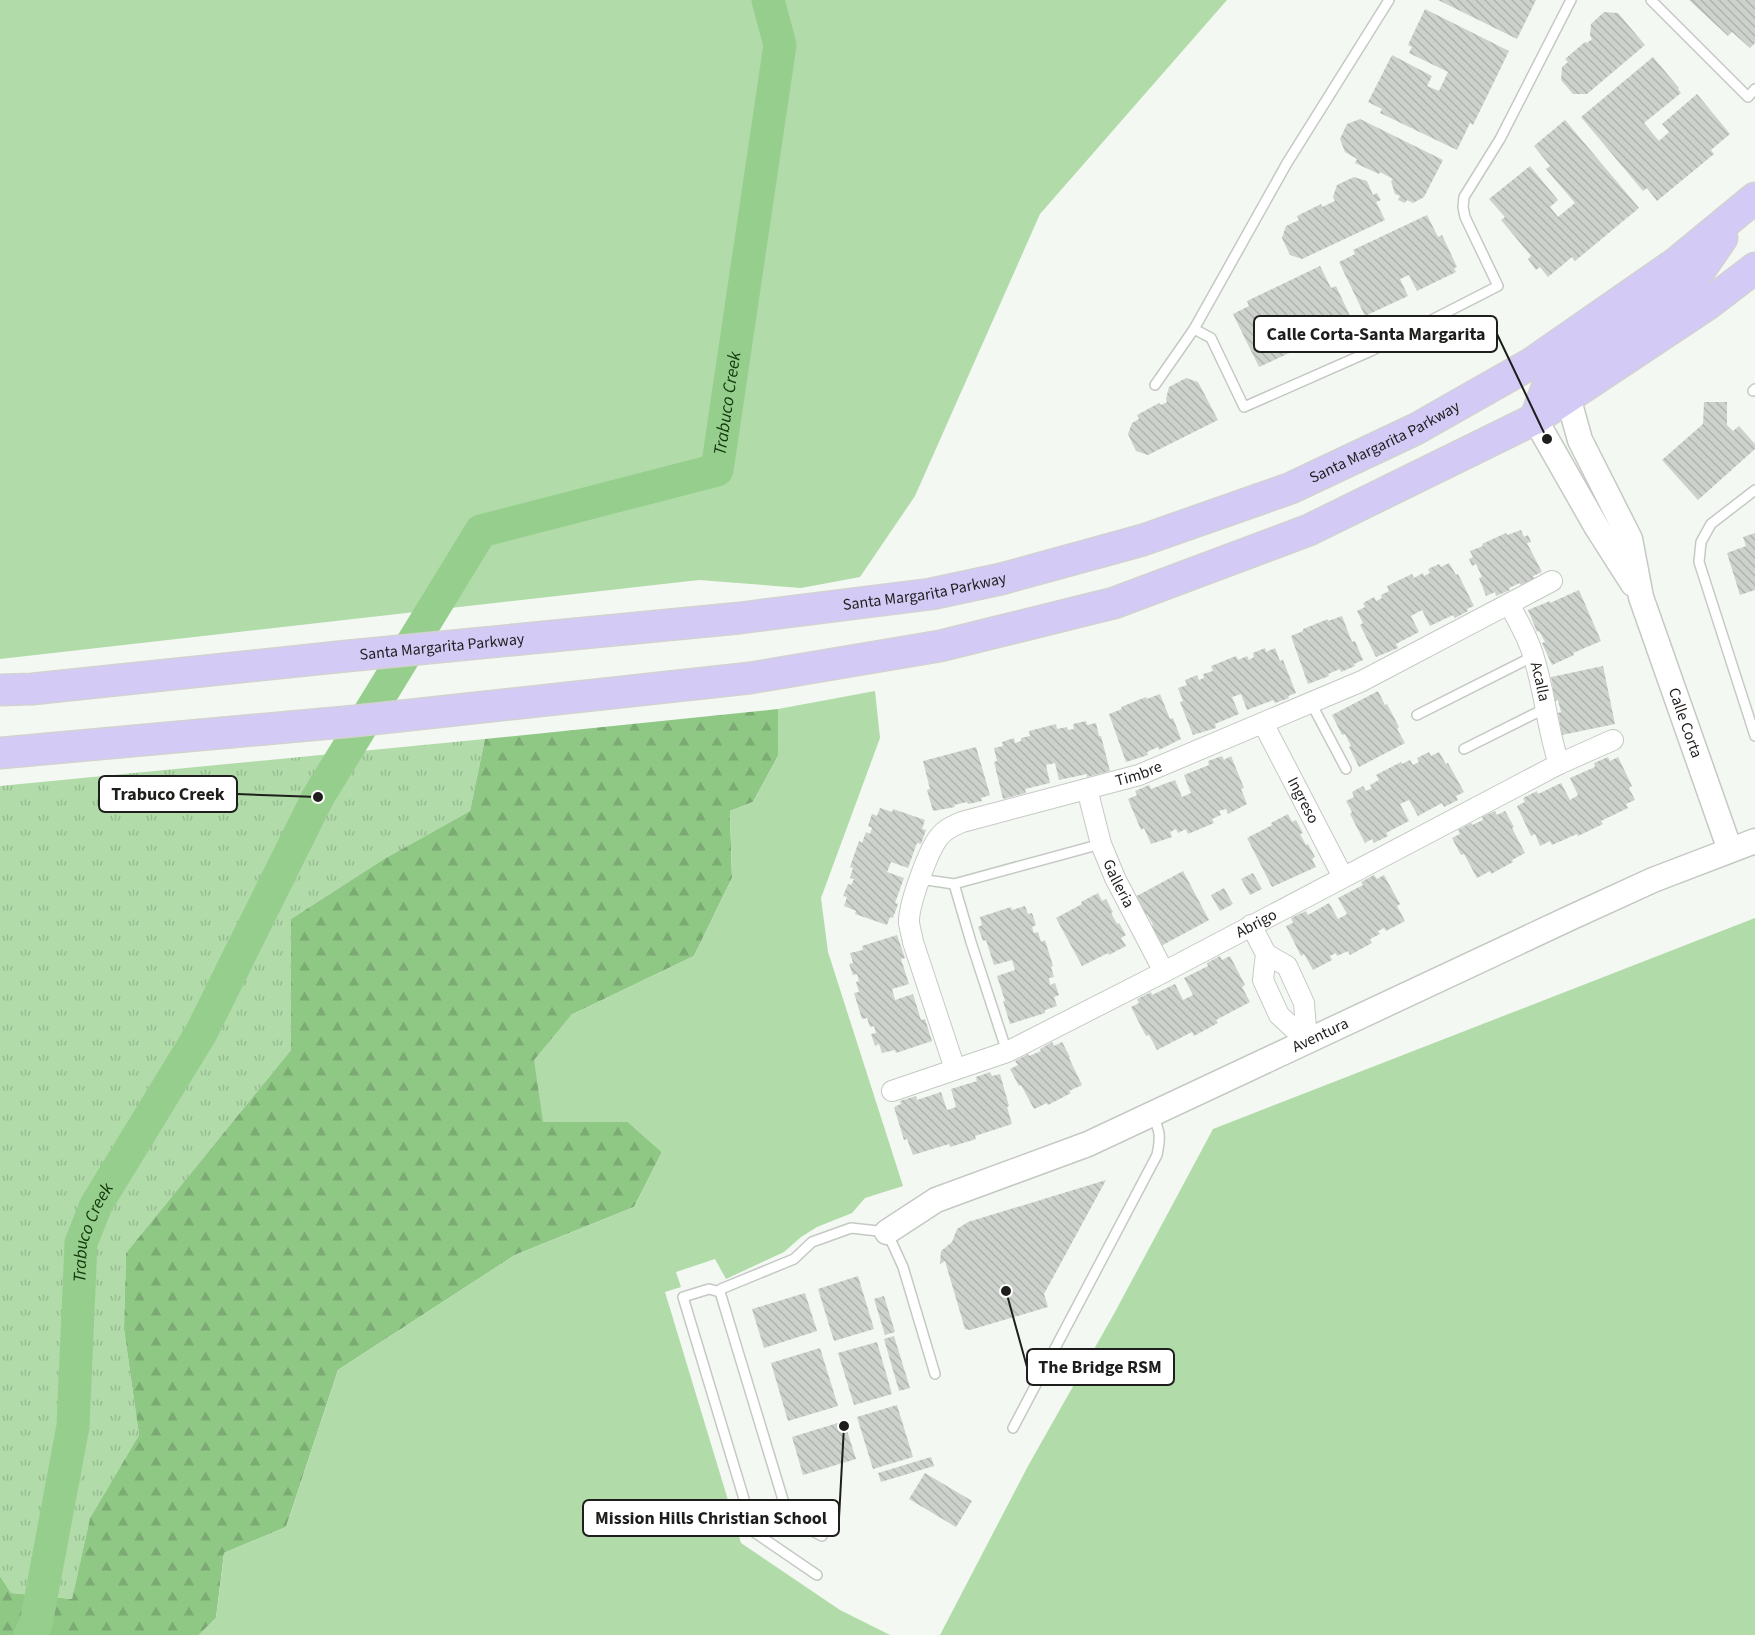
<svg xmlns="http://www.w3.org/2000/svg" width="1755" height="1635" viewBox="0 0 1755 1635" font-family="'Source Sans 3',sans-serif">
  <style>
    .grass { fill: url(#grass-tufts) }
    .forest { fill: url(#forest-firs) }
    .green { fill: #b1dba9 }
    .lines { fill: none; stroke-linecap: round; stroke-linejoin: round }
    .river { stroke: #96cf8d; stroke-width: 33 }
    .building { fill: url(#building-back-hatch) }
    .service-casing { stroke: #c5c9c4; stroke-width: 12 }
    .minor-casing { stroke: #c5c9c4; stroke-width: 22 }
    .tertiary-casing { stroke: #c5c9c4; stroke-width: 27 }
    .primary-casing { stroke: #d2d2d2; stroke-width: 33 }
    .service { stroke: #fff; stroke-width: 9 }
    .minor { stroke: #fff; stroke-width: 20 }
    .tertiary { stroke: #fff; stroke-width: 24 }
    .primary { stroke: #d4caf6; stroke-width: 30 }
    .labels { text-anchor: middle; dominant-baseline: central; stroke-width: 6; stroke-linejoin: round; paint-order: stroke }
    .street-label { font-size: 16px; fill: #1e1f1d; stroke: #fff }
    .water-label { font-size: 18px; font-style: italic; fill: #11370a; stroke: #fff }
    .leader { fill: none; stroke: #1e1f1d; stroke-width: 2 }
    .callout-dot { fill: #1e1f1d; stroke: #fff; stroke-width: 2 }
    .callout { fill: #fff; stroke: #1e1f1d; stroke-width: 2 }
    .callout-label { font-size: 18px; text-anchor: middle; font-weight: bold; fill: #1e1f1d }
  </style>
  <defs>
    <pattern id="grass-tufts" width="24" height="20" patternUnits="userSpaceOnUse" patternTransform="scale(1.5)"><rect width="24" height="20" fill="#b1dba9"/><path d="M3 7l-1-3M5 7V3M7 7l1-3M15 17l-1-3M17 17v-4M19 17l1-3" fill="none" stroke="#98bc91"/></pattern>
    <pattern id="forest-firs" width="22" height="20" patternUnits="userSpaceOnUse" patternTransform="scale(1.5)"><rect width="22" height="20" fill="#8fc785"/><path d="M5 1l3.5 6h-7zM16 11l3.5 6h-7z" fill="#7baa72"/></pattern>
    <pattern id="building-back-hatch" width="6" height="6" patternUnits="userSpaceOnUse" patternTransform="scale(1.5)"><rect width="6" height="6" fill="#ced2cd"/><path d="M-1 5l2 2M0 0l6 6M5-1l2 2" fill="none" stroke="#b0b4b0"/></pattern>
  </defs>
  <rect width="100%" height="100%" fill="#f3f8f2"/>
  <!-- grass -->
  <path class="grass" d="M 485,739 L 470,811 L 384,859 L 291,919 L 291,1050 L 126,1253 L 124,1329 L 139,1435 L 90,1518 L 72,1599 L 11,1593 L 0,1576 L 0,786 Z"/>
  <!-- forest -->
  <path class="forest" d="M 778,709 L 778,756 L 753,802 L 730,811 L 732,878 L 694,956 L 571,1015 L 543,1122 L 628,1122 L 662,1152 L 634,1207 L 515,1255 L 338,1370 L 286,1527 L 224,1553 L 216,1618 L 199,1635 L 0,1635 L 0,1576 L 11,1593 L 72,1599 L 90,1518 L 139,1435 L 124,1329 L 126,1253 L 291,1050 L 291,919 L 384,859 L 470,811 L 485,739 Z"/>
  <!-- green -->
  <g class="green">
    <path d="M 0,0 L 1227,0 L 1040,214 L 915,496 L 860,577 L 801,588 L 699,580 L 0,659 Z"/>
    <path d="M 875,691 L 880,738 L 821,898 L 828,952 L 903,1186 L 865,1198 L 852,1213 L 817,1227 L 801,1237 L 784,1252 L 726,1279 L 715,1259 L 676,1272 L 681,1287 L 665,1292 L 741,1543 L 840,1610 L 890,1635 L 199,1635 L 216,1618 L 224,1553 L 286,1527 L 338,1370 L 515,1255 L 634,1207 L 662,1152 L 628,1122 L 543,1122 L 534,1060 L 571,1015 L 694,956 L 732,878 L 730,811 L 753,802 L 778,756 L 778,709 Z"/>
    <path d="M 1755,918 L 1755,1635 L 940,1635 L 1028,1466 L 1115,1312 L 1213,1129 Z"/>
  </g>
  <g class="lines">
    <!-- river -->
    <path class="river" id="s1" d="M 30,1635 L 36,1624 L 73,1426 L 81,1243 L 96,1205 L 201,1033 L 318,797 L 481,531 L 717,470 L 780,45 L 768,0"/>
  </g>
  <!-- building -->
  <g class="building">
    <path d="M 1438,0 L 1536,0 L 1517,39 Z"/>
    <path d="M 1689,0 L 1755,0 L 1755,43 L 1750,48 L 1732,32 L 1728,36 Z"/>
    <path d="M 1425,9 L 1509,51 L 1473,125 L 1470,123 L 1457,150 L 1380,113 L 1382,109 L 1368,102 L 1392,55 L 1432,76 L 1427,86 L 1439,91 L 1448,72 L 1409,53 L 1412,47 L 1408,45 Z"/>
    <path d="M 1604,12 L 1618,13 L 1645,45 L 1587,94 L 1573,94 L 1561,80 L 1562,67 L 1568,62 L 1565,59 L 1585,42 L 1587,43 L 1592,39 L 1590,36 L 1591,24 Z"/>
    <path d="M 1653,57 L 1679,88 L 1678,89 L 1681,93 L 1644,123 L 1659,141 L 1669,132 L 1662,124 L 1697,94 L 1730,134 L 1711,150 L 1714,154 L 1657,201 L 1647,188 L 1643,191 L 1581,117 Z"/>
    <path d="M 1360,119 L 1443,160 L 1424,197 L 1413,203 L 1407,200 L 1405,203 L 1398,200 L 1400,196 L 1395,194 L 1391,181 L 1393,179 L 1380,172 L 1379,174 L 1355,163 L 1357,159 L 1345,152 L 1340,139 L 1347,124 Z"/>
    <path d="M 1565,120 L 1639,208 L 1575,261 L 1572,257 L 1548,277 L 1540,267 L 1536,270 L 1528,259 L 1531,256 L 1501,220 L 1505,217 L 1489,199 L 1530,166 L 1558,200 L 1550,207 L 1558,217 L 1575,203 L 1546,169 L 1550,166 L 1534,146 Z"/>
    <path d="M 1354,177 L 1367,181 L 1373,195 L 1377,193 L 1381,200 L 1376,202 L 1385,220 L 1302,259 L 1290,255 L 1282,238 L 1286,226 L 1299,220 L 1297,216 L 1321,204 L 1322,207 L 1335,201 L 1333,197 L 1337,185 Z"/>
    <path d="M 1427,215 L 1438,237 L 1442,235 L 1457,267 L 1454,268 L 1456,272 L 1417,291 L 1409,275 L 1400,279 L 1408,296 L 1365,316 L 1339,262 L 1355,254 L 1353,250 Z"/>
    <path d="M 1320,266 L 1331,288 L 1336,286 L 1351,318 L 1346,320 L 1348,324 L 1310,342 L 1303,326 L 1294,331 L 1302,347 L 1259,367 L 1233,314 L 1249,306 L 1247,301 Z"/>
    <path d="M 1186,378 L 1198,382 L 1218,420 L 1148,455 L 1136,451 L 1128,434 L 1132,423 L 1139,419 L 1137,415 L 1159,403 L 1161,405 L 1167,402 L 1166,399 L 1169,387 Z"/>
    <path d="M 1704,402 L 1727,402 L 1727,425 L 1733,431 L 1739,426 L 1755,444 L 1755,449 L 1698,500 L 1662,460 L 1703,424 Z"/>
    <path d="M 1521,530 L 1524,537 L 1528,535 L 1531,542 L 1527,543 L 1542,572 L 1533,576 L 1535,579 L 1521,585 L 1520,583 L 1509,588 L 1510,590 L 1496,596 L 1495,592 L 1486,596 L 1479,578 L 1482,577 L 1476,564 L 1472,566 L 1469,559 L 1473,557 L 1470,551 L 1483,546 L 1482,544 L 1506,533 L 1507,535 Z"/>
    <path d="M 1755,533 L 1755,590 L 1740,595 L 1727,553 L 1746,546 L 1743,537 Z"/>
    <path d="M 1449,563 L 1456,575 L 1458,574 L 1474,606 L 1467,609 L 1468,611 L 1455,618 L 1453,615 L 1430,626 L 1422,610 L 1411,616 L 1419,632 L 1396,644 L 1398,648 L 1376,657 L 1360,625 L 1363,623 L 1357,611 L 1365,607 L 1363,603 L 1374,597 L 1376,601 L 1382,598 L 1381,595 L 1389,591 L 1387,586 L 1412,574 L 1414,578 L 1423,573 L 1424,576 L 1430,573 L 1428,569 L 1439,564 L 1441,567 Z"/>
    <path d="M 1579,590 L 1601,641 L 1573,653 L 1574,655 L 1552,665 L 1542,643 L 1545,642 L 1539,631 L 1537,632 L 1528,610 L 1550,601 L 1550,603 Z"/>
    <path d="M 1342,616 L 1352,642 L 1355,641 L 1363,660 L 1354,664 L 1355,666 L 1341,672 L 1340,669 L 1328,674 L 1329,676 L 1308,684 L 1291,636 L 1303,631 L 1303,629 L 1328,619 L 1328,621 Z"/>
    <path d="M 1265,648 L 1266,652 L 1275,648 L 1280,661 L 1283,660 L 1296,693 L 1288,696 L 1289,698 L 1275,703 L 1273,700 L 1247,710 L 1241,694 L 1232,697 L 1239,714 L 1215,724 L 1216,728 L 1193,735 L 1180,702 L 1183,701 L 1178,688 L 1187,685 L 1185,680 L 1197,675 L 1199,680 L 1204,678 L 1203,674 L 1213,671 L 1211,666 L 1236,656 L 1238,660 L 1247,656 L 1249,660 L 1254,657 L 1253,653 Z"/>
    <path d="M 1603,666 L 1615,724 L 1562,735 L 1558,713 L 1561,712 L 1558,700 L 1555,701 L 1551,677 Z"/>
    <path d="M 1378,691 L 1385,705 L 1387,704 L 1399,727 L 1397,729 L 1405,743 L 1359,767 L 1349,747 L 1351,746 L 1345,734 L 1342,735 L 1332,715 Z"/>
    <path d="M 1160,694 L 1170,719 L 1173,718 L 1181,739 L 1159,750 L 1158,747 L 1147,752 L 1148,755 L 1126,762 L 1109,714 L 1122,709 L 1121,707 L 1146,697 L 1147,699 Z"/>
    <path d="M 1086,721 L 1087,725 L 1096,723 L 1099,736 L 1101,736 L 1110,771 L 1087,777 L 1087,774 L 1059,780 L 1055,763 L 1046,765 L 1050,783 L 1025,789 L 1026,793 L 1003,799 L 994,762 L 997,761 L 994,748 L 1003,746 L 1002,742 L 1014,738 L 1015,743 L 1021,741 L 1021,738 L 1030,736 L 1029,731 L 1056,724 L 1057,729 L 1067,727 L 1068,730 L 1074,729 L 1073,724 Z"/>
    <path d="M 976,747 L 990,795 L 981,798 L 982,801 L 968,804 L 967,802 L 954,805 L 955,807 L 933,811 L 927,790 L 930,789 L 923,761 Z"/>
    <path d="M 1429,752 L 1431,756 L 1439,752 L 1446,764 L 1448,763 L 1464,792 L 1456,796 L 1458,800 L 1444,807 L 1442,803 L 1418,816 L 1409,800 L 1400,804 L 1409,821 L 1386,833 L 1388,836 L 1374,843 L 1372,839 L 1365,843 L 1350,814 L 1352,812 L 1346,801 L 1354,797 L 1352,792 L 1363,786 L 1366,791 L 1372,788 L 1370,785 L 1379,780 L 1376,775 L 1401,762 L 1402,764 L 1410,760 L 1413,765 L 1419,762 L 1417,758 Z"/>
    <path d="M 1222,756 L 1224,760 L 1231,756 L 1244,788 L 1241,789 L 1247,804 L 1228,814 L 1226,809 L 1219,811 L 1221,815 L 1212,819 L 1214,823 L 1188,834 L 1186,829 L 1178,833 L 1176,829 L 1170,832 L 1172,837 L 1151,844 L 1144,828 L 1141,830 L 1128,799 L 1137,795 L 1135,791 L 1149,785 L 1151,789 L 1175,780 L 1182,797 L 1191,793 L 1184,775 L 1209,765 L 1208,761 Z"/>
    <path d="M 1608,757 L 1610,761 L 1618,757 L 1632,786 L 1629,788 L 1635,800 L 1626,804 L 1628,808 L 1601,821 L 1603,824 L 1578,836 L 1577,834 L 1552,845 L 1550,841 L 1540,846 L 1535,834 L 1531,836 L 1517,806 L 1525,802 L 1523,798 L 1537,791 L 1538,794 L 1561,783 L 1570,800 L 1578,795 L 1570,778 L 1595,767 L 1594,763 Z"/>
    <path d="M 880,808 L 892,812 L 893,809 L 925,820 L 922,829 L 926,830 L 921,844 L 917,843 L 908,868 L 891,862 L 887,872 L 904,878 L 895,903 L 898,904 L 893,918 L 890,917 L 887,925 L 855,914 L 856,911 L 844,906 L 847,897 L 843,896 L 848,884 L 851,885 L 854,879 L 850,878 L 853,868 L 850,867 L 859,841 L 862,843 L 866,832 L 870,834 L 872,828 L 868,826 L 872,814 L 877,816 Z"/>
    <path d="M 1495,811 L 1497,815 L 1505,811 L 1514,827 L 1512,828 L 1525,853 L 1512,860 L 1513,862 L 1491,874 L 1490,871 L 1477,878 L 1464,854 L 1461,855 L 1452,838 L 1460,834 L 1458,830 L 1471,823 L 1472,825 L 1483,820 L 1482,817 Z"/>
    <path d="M 1288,814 L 1292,822 L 1296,820 L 1303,833 L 1300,834 L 1306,845 L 1308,844 L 1315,857 L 1312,859 L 1316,867 L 1272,887 L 1247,838 L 1272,825 L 1271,823 Z"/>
    <path d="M 1183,871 L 1209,920 L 1161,946 L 1151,926 L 1153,925 L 1147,914 L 1145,915 L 1135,897 Z"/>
    <path d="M 1253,873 L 1262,889 L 1250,895 L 1241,879 Z"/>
    <path d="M 1374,875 L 1377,879 L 1384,875 L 1400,904 L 1397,906 L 1405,921 L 1386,931 L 1384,928 L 1378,931 L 1380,934 L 1370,939 L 1372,943 L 1350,955 L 1348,951 L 1337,956 L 1336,953 L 1330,956 L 1332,960 L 1313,970 L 1304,954 L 1301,956 L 1286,926 L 1293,923 L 1291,918 L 1306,911 L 1308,915 L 1329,903 L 1338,919 L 1347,914 L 1338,898 L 1363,885 L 1361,882 Z"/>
    <path d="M 1224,888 L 1233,904 L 1220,911 L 1211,895 Z"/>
    <path d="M 1098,893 L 1102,901 L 1106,899 L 1113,912 L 1111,913 L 1117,924 L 1119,923 L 1126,935 L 1121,938 L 1126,946 L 1109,955 L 1108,953 L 1082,966 L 1056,918 L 1082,904 L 1081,902 Z"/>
    <path d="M 1025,906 L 1028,914 L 1032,913 L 1036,925 L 1032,927 L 1034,933 L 1038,932 L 1041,942 L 1045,940 L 1053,966 L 1051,967 L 1054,977 L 1049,978 L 1050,985 L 1055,983 L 1059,995 L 1054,997 L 1057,1006 L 1045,1010 L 1045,1013 L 1010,1024 L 1003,1001 L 1005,1001 L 997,976 L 1015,970 L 1012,960 L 994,965 L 986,940 L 983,941 L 978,927 L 982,925 L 980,917 L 1011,907 L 1012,910 Z"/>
    <path d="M 897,935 L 905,958 L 901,959 L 909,984 L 892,989 L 895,1000 L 913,994 L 921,1020 L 925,1019 L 932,1041 L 896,1053 L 895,1050 L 882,1053 L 879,1044 L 875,1046 L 871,1034 L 876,1033 L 874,1026 L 870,1027 L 867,1018 L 862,1019 L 854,993 L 859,992 L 856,982 L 859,981 L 857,974 L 853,975 L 849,964 L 853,963 L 850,953 L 863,950 L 862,946 Z"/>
    <path d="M 1220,956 L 1222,960 L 1230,956 L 1245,985 L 1242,987 L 1250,1002 L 1216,1020 L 1218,1023 L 1194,1036 L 1192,1032 L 1157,1050 L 1149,1035 L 1146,1036 L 1131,1007 L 1139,1003 L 1137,999 L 1151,992 L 1152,995 L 1175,984 L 1183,1000 L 1193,995 L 1184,978 L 1208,966 L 1207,963 Z"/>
    <path d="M 1052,1042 L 1054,1046 L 1062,1042 L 1070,1057 L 1069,1058 L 1082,1085 L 1069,1091 L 1071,1093 L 1048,1105 L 1047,1103 L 1034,1109 L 1021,1085 L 1019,1086 L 1010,1069 L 1018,1065 L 1015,1061 L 1028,1054 L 1029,1056 L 1041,1051 L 1040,1049 Z"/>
    <path d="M 990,1072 L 992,1076 L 1000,1074 L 1009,1106 L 1007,1107 L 1012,1124 L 975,1136 L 976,1139 L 950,1147 L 949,1144 L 913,1155 L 907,1139 L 904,1140 L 894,1107 L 901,1104 L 900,1101 L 916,1096 L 917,1100 L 941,1092 L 947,1110 L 956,1107 L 951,1089 L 977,1081 L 976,1077 Z"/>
    <path d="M 1106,1180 L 1044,1294 L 1048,1307 L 970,1330 L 965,1329 L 945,1261 L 940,1264 L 941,1251 L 952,1242 L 957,1229 L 968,1222 Z"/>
    <path d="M 858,1276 L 874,1329 L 834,1341 L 818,1289 Z"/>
    <path d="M 805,1293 L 817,1331 L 764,1348 L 752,1309 Z"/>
    <path d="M 884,1296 L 895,1332 L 885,1335 L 874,1299 Z"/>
    <path d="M 894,1336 L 910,1388 L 899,1391 L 884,1339 Z"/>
    <path d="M 877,1342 L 892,1394 L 854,1405 L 838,1353 Z"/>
    <path d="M 820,1348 L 838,1406 L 788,1421 L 771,1363 Z"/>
    <path d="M 897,1405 L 913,1457 L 873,1469 L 857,1417 Z"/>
    <path d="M 844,1421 L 856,1459 L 803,1475 L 792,1437 Z"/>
    <path d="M 931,1457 L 934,1466 L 881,1482 L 878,1473 Z"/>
    <path d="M 925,1473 L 972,1501 L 956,1527 L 909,1499 Z"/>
  </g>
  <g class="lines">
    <defs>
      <g id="service">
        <path d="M 1651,0 L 1748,97 L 1755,89"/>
        <path d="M 1194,329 L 1211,338 L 1244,407 L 1371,351 L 1498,286 L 1465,217 L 1463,207 L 1464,197 L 1500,139 L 1571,0"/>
        <path d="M 1155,385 L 1194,329 L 1287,163 L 1389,0"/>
        <path d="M 1753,391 L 1755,389"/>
        <path d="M 1755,490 L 1711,524 L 1701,542 L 1699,562 L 1755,736"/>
        <path d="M 1311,703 L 1346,769"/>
        <path d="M 1417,715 L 1534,656"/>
        <path d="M 1464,749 L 1546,708"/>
        <path d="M 920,879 L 954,884 L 1101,844"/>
        <path d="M 954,884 L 971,942 L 1007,1052"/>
        <path d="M 720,1292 L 709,1289 L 683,1297 L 754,1532 L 817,1575"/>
        <path d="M 1013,1428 L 1157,1155 C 1161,1136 1160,1131 1152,1114"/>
        <path d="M 822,1536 L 797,1523 L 787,1513 L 720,1292 L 721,1289 L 794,1259 L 812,1242 L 851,1228 L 887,1232 L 903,1267 L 935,1374"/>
      </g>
      <g id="minor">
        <path id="s2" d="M 1509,604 C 1518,621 1528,637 1533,655 C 1545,691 1547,729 1559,764"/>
        <path id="s3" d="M 1263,723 L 1343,877"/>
        <path id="s4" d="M 1087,789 L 1101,844 L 1115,878 L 1164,972"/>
        <path d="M 1251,925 L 1266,954 L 1263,980 L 1279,1015 L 1307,1041"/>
        <path d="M 1266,954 L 1287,966 L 1304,1003 L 1307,1041"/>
        <path id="s5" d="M 955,1069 L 913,942 C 912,936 910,929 909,923 C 908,906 928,851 939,837 C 945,829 953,826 962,822 L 1139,775 L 1362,681 L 1552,581"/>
        <path id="s6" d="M 892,1091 L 1007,1052 L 1164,972 L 1559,764 L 1613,740"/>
      </g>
      <g id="tertiary">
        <path id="s7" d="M 1568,397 L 1580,440 L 1630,539 L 1641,597 L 1730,850"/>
        <path d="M 1535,419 L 1596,526 L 1633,584"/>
        <path id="s8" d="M 887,1232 L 936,1200 L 1088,1144 L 1570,918 L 1653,880 L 1755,841"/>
      </g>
      <g id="primary">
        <path d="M 1535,419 L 1548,385 L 1558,371 L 1694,279 L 1722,238"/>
        <path id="s9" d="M 0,690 L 32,689 L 347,656 L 740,618 L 931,594 L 1001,579 L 1143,540 L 1291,488 L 1416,429 L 1532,363 L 1676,263 L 1755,198"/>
        <path d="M 0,753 L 355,721 L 750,678 L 940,646 L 1114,603 L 1309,530 L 1535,419 L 1708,304 L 1755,268"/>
      </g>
    </defs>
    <!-- service casing -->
    <use href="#service" class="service-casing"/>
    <!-- minor casing -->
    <use href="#minor" class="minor-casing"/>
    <!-- tertiary casing -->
    <use href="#tertiary" class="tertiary-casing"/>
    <!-- primary casing -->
    <use href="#primary" class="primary-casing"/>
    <!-- service -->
    <use href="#service" class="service"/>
    <!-- minor -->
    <use href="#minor" class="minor"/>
    <!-- tertiary -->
    <use href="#tertiary" class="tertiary"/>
    <!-- primary -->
    <use href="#primary" class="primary"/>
  </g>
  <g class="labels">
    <!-- street labels -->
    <g class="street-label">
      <text stroke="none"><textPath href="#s9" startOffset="1416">Santa Margarita Parkway</textPath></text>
      <text stroke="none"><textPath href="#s9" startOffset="930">Santa Margarita Parkway</textPath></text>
      <text stroke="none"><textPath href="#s9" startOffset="444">Santa Margarita Parkway</textPath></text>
      <text stroke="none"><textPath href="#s2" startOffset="84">Acalla</textPath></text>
      <text stroke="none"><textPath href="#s7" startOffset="348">Calle Corta</textPath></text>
      <text stroke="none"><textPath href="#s5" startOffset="456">Timbre</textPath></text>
      <text stroke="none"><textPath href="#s3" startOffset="87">Ingreso</textPath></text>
      <text stroke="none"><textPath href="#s4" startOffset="100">Galleria</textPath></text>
      <text stroke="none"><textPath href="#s6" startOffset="402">Abrigo</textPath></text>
      <text stroke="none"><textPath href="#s8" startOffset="477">Aventura</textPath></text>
    </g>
    <!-- water labels -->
    <g class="water-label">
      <text stroke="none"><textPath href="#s1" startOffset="1526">Trabuco Creek</textPath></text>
      <text stroke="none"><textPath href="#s1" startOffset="410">Trabuco Creek</textPath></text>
    </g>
  </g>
  <!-- callouts -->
  <path class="leader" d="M1547 439L1497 334M318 797L237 794M1006 1291L1027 1367M844 1426L839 1518"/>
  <g class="callout-dot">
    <circle cx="1547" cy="439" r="6"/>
    <circle cx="318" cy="797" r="6"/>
    <circle cx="1006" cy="1291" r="6"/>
    <circle cx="844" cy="1426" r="6"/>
  </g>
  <g class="callout">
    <rect x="1254" y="316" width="243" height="36" rx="6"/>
    <rect x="99" y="776" width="138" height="36" rx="6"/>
    <rect x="1027" y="1349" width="147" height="36" rx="6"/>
    <rect x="583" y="1500" width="256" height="36" rx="6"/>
  </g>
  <g class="callout-label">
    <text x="1376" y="340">Calle Corta-Santa Margarita</text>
    <text x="168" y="800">Trabuco Creek</text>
    <text x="1100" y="1373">The Bridge RSM</text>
    <text x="711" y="1524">Mission Hills Christian School</text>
  </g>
</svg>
